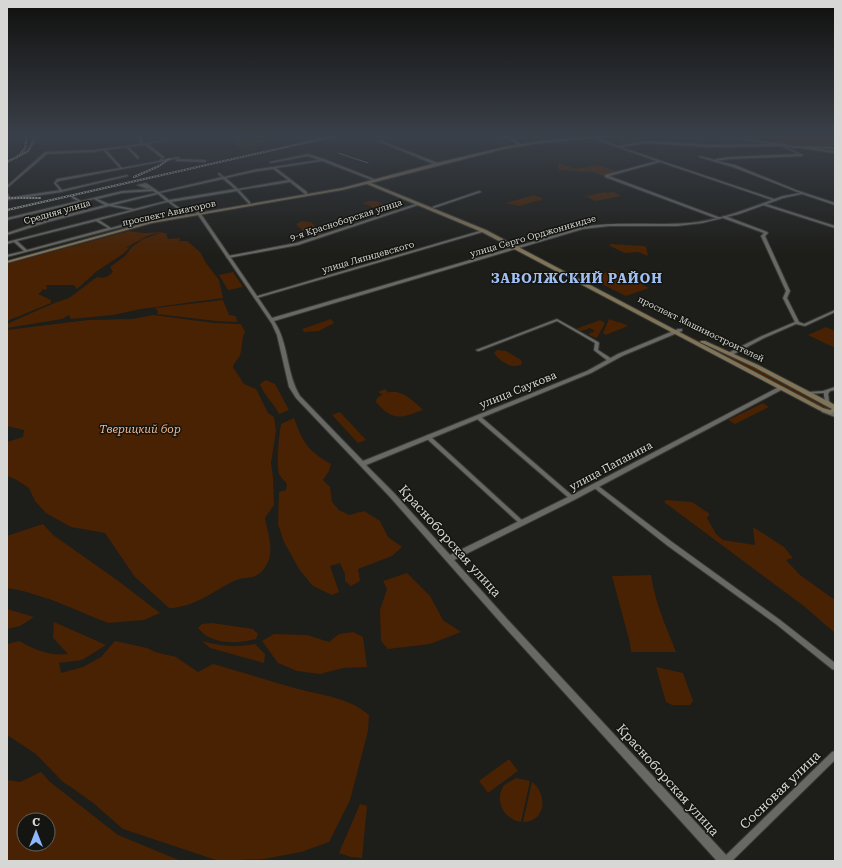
<svg xmlns="http://www.w3.org/2000/svg" width="842" height="868" viewBox="0 0 842 868" font-family="'Roboto Serif',serif">
  <style>
    .green { fill: #492203; fill-rule: evenodd }
    .lines { fill: none; stroke-linecap: round; stroke-linejoin: round }
    .stream { stroke: #639283; stroke-width: 1 }
    .minor-casing { stroke: #393a37; stroke-width: 2 }
    .tertiary-casing { stroke: #393a37; stroke-width: 2 }
    .secondary-casing { stroke: #393a37; stroke-width: 2 }
    .minor { fill: #686964; fill-rule: evenodd }
    .tertiary { fill: #686964; fill-rule: evenodd }
    .secondary { fill: #807458; fill-rule: evenodd }
    .rail-casing { stroke: #adadaa; stroke-width: 2 }
    .rail { stroke: #141410; stroke-width: 1; stroke-dasharray: 1.5; stroke-linecap: butt }
    .labels { text-anchor: middle; dominant-baseline: central; stroke-width: 3; stroke-linejoin: round; paint-order: stroke }
    .far-street-label { font-size: 9px; fill: #d7d7d5; stroke: #141410 }
    .street-label { font-size: 11px; fill: #d7d7d5; stroke: #141410 }
    .park-label { font-size: 11px; font-style: italic; fill: #f8b88e; stroke: #141410 }
    .far-district-label { font-size: 13px; font-weight: bold; letter-spacing: 1px; fill: #a1c1f4; stroke: #141410 }
    .near-street-label { font-size: 13px; fill: #d7d7d5; stroke: #141410 }
  </style>
  <rect width="100%" height="100%" fill="#1d1d19"/>
  <!-- green -->
  <g class="green">
    <path d="M 632,135 L 646,141 L 624,144 L 612,136 Z"/>
    <path d="M 749,135 L 835,135 L 834,141 L 835,142 L 835,146 C 821,146 763,145 754,139 C 752,138 751,136 749,135 Z"/>
    <path d="M 266,139 L 268,140 C 257,145 246,148 235,145 L 235,142 L 238,140 Z"/>
    <path d="M 558,163 L 575,169 L 599,165 L 616,171 L 603,176 L 593,172 L 559,170 Z"/>
    <path d="M 604,192 L 607,193 L 613,192 L 621,196 L 596,201 L 587,197 L 580,198 Z"/>
    <path d="M 534,195 L 544,199 L 519,206 L 506,203 Z"/>
    <path d="M 369,201 L 376,201 L 394,210 L 384,212 L 362,203 Z"/>
    <path d="M 302,221 L 311,222 L 322,233 C 311,240 304,232 296,224 Z"/>
    <path d="M 129,231 L 144,233 L 165,232 L 160,233 L 166,233 L 168,239 L 180,238 L 179,241 L 187,241 L 200,252 L 206,263 L 219,280 L 223,298 L 141,309 L 113,315 L 71,319 L 69,315 L 62,319 L 7,328 L 7,324 C 27,315 50,304 69,298 L 97,277 C 104,279 108,277 113,272 L 110,267 L 125,256 L 132,247 L 143,239 L 160,233 C 146,234 138,242 125,248 L 130,247 L 123,254 L 97,271 L 77,289 L 74,285 L 46,285 L 47,288 L 46,290 L 42,289 L 42,291 L 38,294 L 51,300 L 51,303 L 7,321 L 7,264 Z"/>
    <path d="M 610,244 L 644,246 L 646,247 L 648,256 L 638,252 L 625,253 L 610,246 Z"/>
    <path d="M 613,270 L 649,288 L 626,296 L 590,278 Z"/>
    <path d="M 233,272 L 243,287 L 228,290 L 219,275 Z"/>
    <path d="M 223,300 L 229,315 L 236,316 L 237,322 L 216,321 L 157,314 L 158,311 L 155,308 Z"/>
    <path d="M 154,315 L 214,323 L 241,324 L 245,332 C 241,339 243,348 240,355 C 238,360 234,362 233,367 L 244,384 L 256,389 L 268,413 L 274,417 L 276,431 L 271,463 L 273,477 L 274,505 L 265,518 C 268,535 276,553 264,569 C 253,582 246,575 234,581 C 213,591 194,608 169,608 L 135,577 L 105,533 L 71,527 L 46,513 L 35,501 L 29,488 L 15,479 L 7,476 L 7,442 L 23,437 L 24,430 L 7,426 L 7,330 L 88,320 L 132,319 Z"/>
    <path d="M 331,319 L 334,323 L 319,331 L 304,332 L 302,329 Z"/>
    <path d="M 609,319 C 616,322 622,322 628,326 L 606,335 L 603,333 Z"/>
    <path d="M 600,320 L 605,323 L 597,338 L 591,336 L 588,334 L 595,331 L 590,328 L 581,331 L 576,329 Z"/>
    <path d="M 826,327 L 835,331 L 835,348 L 808,335 Z"/>
    <path d="M 683,333 L 754,367 L 832,409 L 826,409 L 682,334 Z"/>
    <path d="M 497,350 L 506,351 L 521,360 L 522,364 C 513,370 499,361 494,353 Z"/>
    <path d="M 266,380 L 275,384 L 289,410 L 279,414 C 274,403 264,396 260,384 Z"/>
    <path d="M 385,389 L 388,392 L 386,393 C 401,388 412,400 423,410 C 401,418 393,422 376,402 L 377,398 L 383,394 L 381,394 L 378,392 Z"/>
    <path d="M 763,403 L 769,407 L 735,424 L 728,420 Z"/>
    <path d="M 340,412 L 366,440 L 358,443 L 332,415 Z"/>
    <path d="M 294,418 C 303,443 308,451 331,464 L 329,471 L 323,480 L 330,487 L 332,502 L 339,510 L 349,515 L 364,511 L 380,521 L 388,537 L 402,547 L 392,556 L 358,569 L 360,581 L 351,586 L 345,581 L 345,574 L 340,563 L 330,566 L 339,592 L 332,595 L 313,586 L 299,569 L 284,542 L 278,524 L 279,492 L 286,490 L 287,484 C 285,481 281,478 279,474 C 276,463 279,435 281,424 Z"/>
    <path d="M 666,500 L 692,502 L 710,514 L 707,518 L 716,534 L 723,540 L 755,545 L 753,527 L 784,547 L 793,558 L 786,560 L 800,575 L 835,600 L 835,633 L 805,607 L 672,508 L 664,502 Z"/>
    <path d="M 43,524 L 53,535 L 117,580 L 160,613 L 144,620 L 108,623 L 52,600 L 23,591 L 7,588 L 7,536 Z"/>
    <path d="M 407,573 L 430,596 L 443,620 L 461,632 L 430,644 L 388,649 L 381,641 L 380,610 L 387,589 L 383,581 Z"/>
    <path d="M 651,575 C 655,602 666,627 676,652 L 631,652 L 630,643 L 612,576 Z"/>
    <path d="M 7,609 L 34,617 L 20,626 L 7,629 Z"/>
    <path d="M 54,622 L 106,645 L 82,660 L 59,663 L 61,673 L 83,667 L 101,657 L 115,641 L 147,648 L 155,652 L 176,657 L 198,672 L 213,664 C 242,672 270,681 298,689 C 322,695 350,698 369,715 L 368,731 L 350,800 L 329,842 L 301,852 L 264,859 L 219,861 L 123,829 L 92,802 L 62,781 L 36,754 L 7,735 L 7,644 L 19,641 C 36,650 49,656 68,654 L 53,638 Z"/>
    <path d="M 212,623 L 253,629 L 258,634 L 256,639 C 237,644 211,645 198,628 L 202,624 Z"/>
    <path d="M 353,632 L 363,637 L 367,667 L 343,668 L 320,674 L 297,671 L 278,663 L 262,641 L 274,634 L 307,635 L 329,642 L 339,634 Z"/>
    <path d="M 202,641 C 220,646 236,648 255,644 L 265,654 L 264,663 L 210,648 Z"/>
    <path d="M 656,667 L 683,673 L 693,701 L 690,705 L 672,705 L 666,702 Z"/>
    <path d="M 509,759 L 518,771 L 488,793 L 479,781 Z"/>
    <path d="M 41,772 L 50,782 L 118,835 L 181,861 L 7,861 L 7,780 L 20,782 ZM 24,820 L 48,820 L 48,844 L 24,844 Z"/>
    <path d="M 516,778 L 530,781 L 521,822 C 503,819 494,800 504,785 Z"/>
    <path d="M 532,782 C 548,794 546,822 523,822 Z"/>
    <path d="M 360,804 L 367,806 L 362,858 L 351,857 L 339,853 Z"/>
  </g>
  <g class="lines">
    <!-- stream -->
    <path class="stream" d="M 338,153 L 368,163"/>
    <defs>
      <g id="minor">
        <path d="M 138,135 L 140,135 L 143,144 L 165,140 L 162,135 L 164,135 L 167,140 L 148,144 L 164,157 L 162,160 L 179,157 L 180,158 L 59,181 L 56,183 L 62,190 L 127,175 L 128,176 L 61,192 L 54,183 L 57,179 L 120,168 L 103,150 L 94,152 L 47,154 L 7,188 L 7,186 L 45,152 L 94,150 L 141,144 ZM 145,145 L 162,158 L 159,161 L 122,168 L 106,150 L 126,147 L 138,159 L 139,157 L 128,147 Z"/>
        <path d="M 495,135 L 497,135 L 512,138 L 522,145 L 520,146 L 510,139 Z"/>
        <path d="M 593,137 L 595,137 L 605,142 L 618,146 L 647,141 L 709,145 L 787,144 L 787,146 L 783,146 L 803,155 L 802,156 L 729,159 L 717,161 L 735,165 L 796,190 L 835,203 L 835,205 L 802,194 L 783,198 L 783,196 L 800,193 L 733,167 L 699,157 L 700,156 L 715,160 L 716,159 L 729,157 L 799,154 L 781,146 L 709,147 L 647,143 L 620,147 L 777,200 L 775,201 L 660,162 L 609,176 L 721,218 L 718,219 L 605,177 L 605,175 L 657,161 L 603,142 Z"/>
        <path d="M 379,140 L 438,163 L 438,164 L 436,165 L 378,141 Z"/>
        <path d="M 799,146 L 835,151 L 835,153 L 800,148 Z"/>
        <path d="M 308,154 L 324,159 L 374,179 L 372,180 L 322,161 L 276,168 L 307,192 L 307,194 L 305,194 L 290,182 L 239,190 L 250,202 L 250,204 L 249,204 L 237,191 L 171,202 L 187,213 L 187,214 L 186,215 L 168,202 L 163,203 L 99,220 L 111,228 L 139,220 L 141,221 L 140,222 L 7,257 L 7,255 L 24,251 L 14,242 L 7,244 L 7,242 L 131,210 L 109,206 L 48,222 L 7,235 L 7,233 L 46,220 L 105,205 L 94,199 L 7,220 L 7,218 L 78,201 L 72,198 L 72,196 L 73,196 L 81,201 L 122,191 L 151,189 L 149,188 L 148,189 L 137,185 L 146,183 L 159,192 L 222,177 L 218,174 L 219,173 L 224,177 L 253,170 L 319,160 L 308,156 L 271,163 L 270,162 ZM 273,169 L 288,180 L 238,189 L 226,178 L 253,172 ZM 223,179 L 235,189 L 169,200 L 160,193 ZM 153,191 L 156,193 L 109,204 L 97,199 L 122,193 ZM 158,194 L 166,201 L 134,209 L 113,205 ZM 96,221 L 108,228 L 27,250 L 17,241 Z"/>
        <path d="M 177,159 L 205,160 L 206,161 L 205,162 L 176,161 Z"/>
        <path d="M 479,191 L 481,192 L 434,208 L 432,207 Z"/>
        <path d="M 7,193 L 10,197 L 8,200 L 7,200 Z"/>
        <path d="M 419,203 L 421,204 L 298,245 L 228,258 L 226,257 L 228,256 L 296,243 Z"/>
        <path d="M 763,203 L 835,226 L 835,228 L 763,205 Z"/>
        <path d="M 723,216 L 725,216 L 767,232 L 768,233 L 765,236 L 790,291 L 787,298 L 799,322 L 804,324 L 835,310 L 835,312 L 805,326 L 796,324 L 764,338 L 732,355 L 728,355 L 728,353 L 762,336 L 795,322 L 783,298 L 786,291 L 761,236 L 764,233 L 723,218 Z"/>
        <path d="M 483,230 L 486,231 L 257,298 L 255,298 L 254,297 Z"/>
        <path d="M 557,319 L 598,342 L 599,343 L 598,350 L 612,359 L 612,361 L 608,361 L 595,351 L 594,350 L 595,343 L 557,321 L 479,351 L 478,351 L 476,350 Z"/>
        <path d="M 835,387 L 835,390 L 830,391 L 828,394 L 829,401 L 832,404 L 830,405 C 825,404 824,398 824,393 L 808,394 L 806,393 L 808,392 L 823,391 Z"/>
        <path d="M 476,416 L 480,416 L 574,497 L 575,498 L 574,499 L 570,499 L 476,418 Z"/>
        <path d="M 428,435 L 430,436 L 524,522 L 525,523 L 524,524 L 520,524 L 426,438 L 425,437 L 426,436 Z"/>
        <path d="M 595,484 L 597,485 L 672,542 L 780,620 L 835,663 L 835,670 L 832,669 L 776,624 L 668,546 L 593,487 L 592,486 L 593,485 Z"/>
        <path d="M 835,751 L 835,760 L 732,861 L 722,861 L 723,858 L 832,752 Z"/>
      </g>
      <g id="tertiary">
        <path d="M 716,135 L 719,135 L 795,146 L 835,147 L 835,149 L 795,148 Z"/>
        <path d="M 61,190 L 62,190 L 62,192 L 7,200 L 7,198 Z"/>
        <path d="M 783,196 L 786,197 L 739,214 L 702,223 L 677,226 L 609,226 L 583,229 L 274,321 C 289,343 286,373 300,396 L 363,461 L 587,371 L 618,354 L 678,329 L 682,329 L 682,331 L 622,356 L 591,373 L 366,465 L 394,493 L 450,555 L 570,496 L 779,387 L 783,387 L 784,388 L 783,389 L 574,500 L 454,560 L 507,619 L 728,857 L 729,861 L 717,861 L 501,623 L 390,497 L 296,398 L 289,387 L 277,335 L 272,324 L 196,212 L 199,211 L 272,318 L 583,227 C 618,221 654,226 689,223 C 722,220 752,207 783,196 Z"/>
        <path d="M 824,409 L 835,413 L 835,417 L 822,412 L 821,411 Z"/>
      </g>
      <path id="secondary" d="M 613,135 L 620,135 L 541,143 L 504,149 L 371,183 L 486,230 L 823,408 L 830,410 L 832,409 L 754,367 L 700,342 L 701,341 L 705,341 L 758,365 L 835,405 L 835,412 L 830,414 L 819,410 L 482,232 L 367,184 L 342,190 L 152,223 L 7,263 L 7,261 L 152,221 L 342,188 L 436,163 L 504,147 L 541,141 Z"/>
    </defs>
    <!-- minor casing -->
    <use href="#minor" class="minor-casing"/>
    <!-- tertiary casing -->
    <use href="#tertiary" class="tertiary-casing"/>
    <!-- secondary casing -->
    <use href="#secondary" class="secondary-casing"/>
    <!-- minor -->
    <use href="#minor" class="minor"/>
    <!-- tertiary -->
    <use href="#tertiary" class="tertiary"/>
    <!-- secondary -->
    <use href="#secondary" class="secondary"/>
    <defs>
      <g id="rail">
        <path d="M 21,153 L 25,148 L 27,135"/>
        <path d="M 7,162 L 28,151 L 37,135"/>
        <path d="M 134,177 L 159,166 L 169,159"/>
        <path d="M 7,198 L 40,198"/>
        <path d="M 7,210 L 339,135"/>
      </g>
    </defs>
    <!-- rail casing -->
    <use href="#rail" class="rail-casing"/>
    <!-- rail -->
    <use href="#rail" class="rail"/>
  </g>
  <!-- sky -->
  <linearGradient id="sky" x2="0" y2="1"><stop stop-color="#10100e"/><stop offset="0.53" stop-color="#3a4049"/><stop offset="1" stop-color="#3a4049" stop-opacity="0"/></linearGradient>
  <rect width="842" height="256" fill="url(#sky)"/>
  <g class="labels">
    <!-- far-street labels -->
    <g class="far-street-label">
      <text transform="translate(57 212) rotate(-16)">Средняя улица</text>
      <text transform="translate(169 213) rotate(-12)">проспект Авиаторов</text>
      <text transform="translate(346 220) rotate(-18)">9-я Красноборская улица</text>
      <text transform="translate(533 236) rotate(-16)">улица Серго Орджоникидзе</text>
      <text transform="translate(368 257) rotate(-16)">улица Ляпидевского</text>
      <text transform="translate(701 329) rotate(26)">проспект Машиностроителей</text>
    </g>
    <!-- street labels -->
    <g class="street-label">
      <text transform="translate(518 390) rotate(-22)">улица Саукова</text>
      <text transform="translate(611 466) rotate(-28)">улица Папанина</text>
    </g>
    <!-- park labels -->
    <g class="park-label">
      <text x="140" y="429">Тверицкий бор</text>
    </g>
    <!-- far-district labels -->
    <g class="far-district-label">
      <text x="577" y="278">ЗАВОЛЖСКИЙ РАЙОН</text>
    </g>
    <!-- near-street labels -->
    <g class="near-street-label">
      <text transform="translate(450 541) rotate(48)">Красноборская улица</text>
      <text transform="translate(668 780) rotate(48)">Красноборская улица</text>
      <text transform="translate(780 790) rotate(-44)">Сосновая улица</text>
    </g>
  </g>
  <!-- border -->
  <rect width="842" height="868" fill="none" stroke="#d7d7d5" stroke-width="16"/>
  <!-- north arrow -->
  <g transform="translate(36 832)"><circle r="19" fill="#141410" stroke="#62625f"/>
  <path d="M0-3L7 15L0 10L-7 15Z" fill="#8eb8fd"/>
  <text y="-6" font-size="11" font-weight="bold" text-anchor="middle" fill="#d7d7d5">С</text>
  </g>
</svg>
